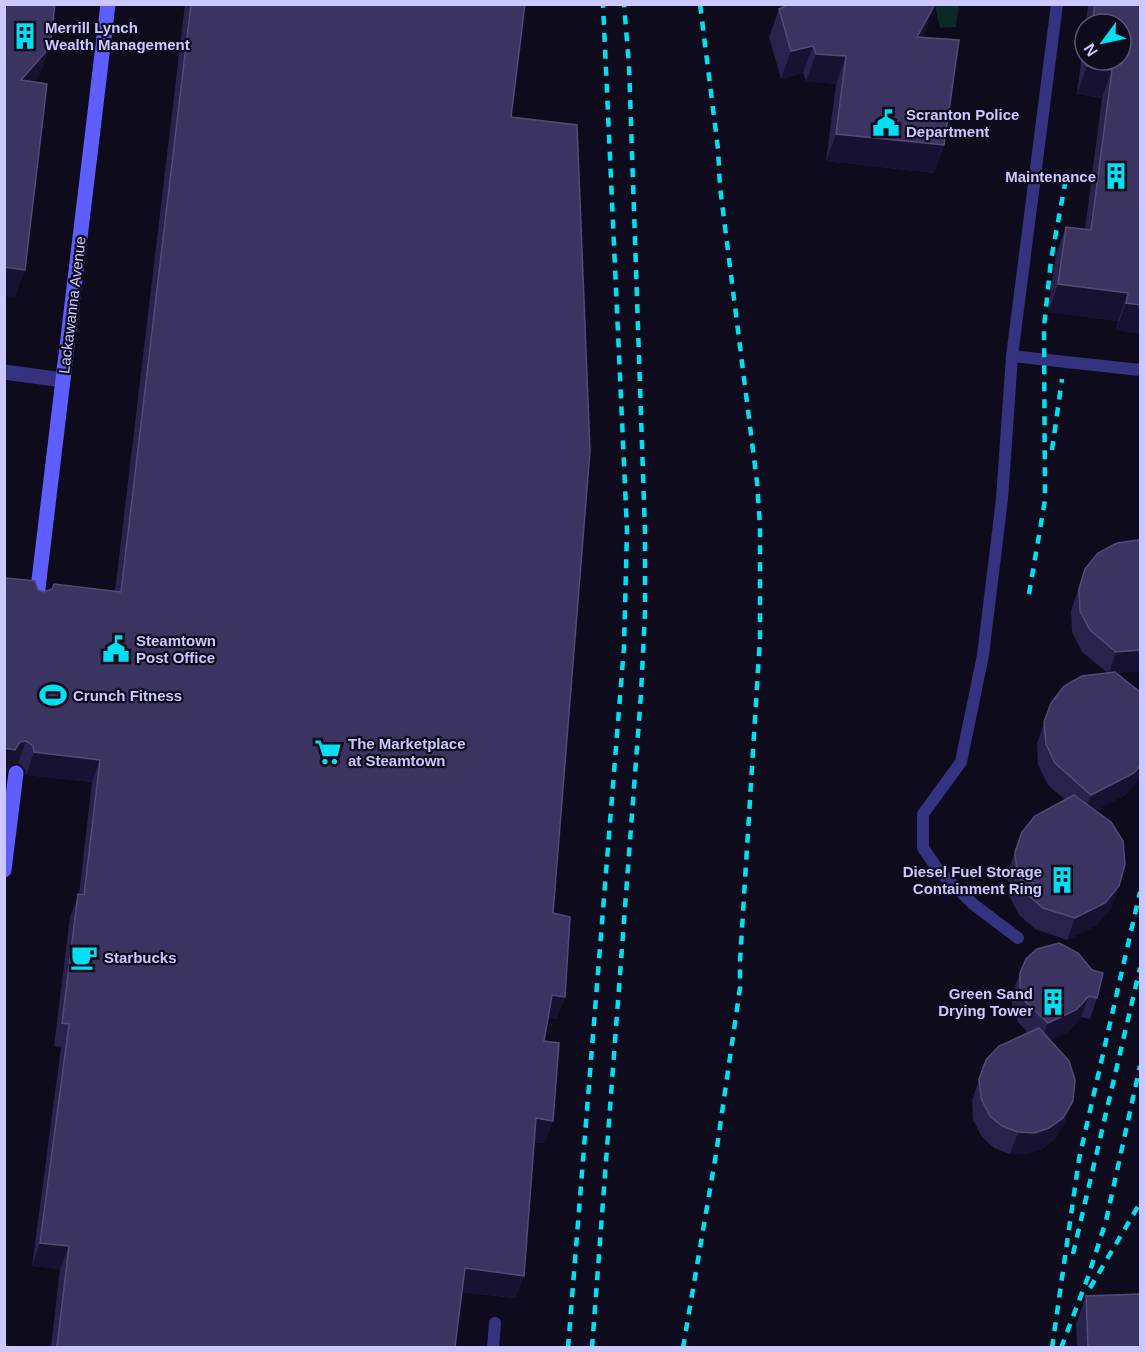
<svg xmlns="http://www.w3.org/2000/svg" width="1145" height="1352" viewBox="0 0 1145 1352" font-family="Helvetica,sans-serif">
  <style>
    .green { fill: #0e2826 }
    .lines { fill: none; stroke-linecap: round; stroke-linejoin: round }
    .lane { stroke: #35337f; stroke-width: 12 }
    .street { stroke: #35337f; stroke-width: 15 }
    .secondary { stroke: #5e5eff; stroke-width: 15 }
    .rail { stroke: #00e0f2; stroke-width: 4.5; stroke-dasharray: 9 8; stroke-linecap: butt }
    .wall { fill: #29224c }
    .shaded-wall { fill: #171231 }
    .building { fill: #3b3460; stroke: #524b79; stroke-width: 1.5 }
    .labels { text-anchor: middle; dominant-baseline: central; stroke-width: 4.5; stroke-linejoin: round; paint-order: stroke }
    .poi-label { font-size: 15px; font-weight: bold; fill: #ccc7ff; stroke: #0e0b1d; text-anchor: start }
    .street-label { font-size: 15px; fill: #ccc7ff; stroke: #0e0b1d }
  </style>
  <rect width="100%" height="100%" fill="#0e0b1d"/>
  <!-- green -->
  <path class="green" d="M 935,5 L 959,5 L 956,27 L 940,28 Z"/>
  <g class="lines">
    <!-- lane -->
    <g class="lane">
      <path d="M 1012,356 L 1140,370"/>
      <path d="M 1018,938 L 973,904 L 939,871 L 923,848 L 923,814 L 961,762 L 983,655 L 1002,499 L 1012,356 L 1057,4"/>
      <path d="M 493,1348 L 495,1323"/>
    </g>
    <!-- street -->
    <path class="street" d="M 4,372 L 63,380"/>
    <!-- secondary -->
    <g class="secondary">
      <path d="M 36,605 L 108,4"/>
      <path d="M 4,870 L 16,773"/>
    </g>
    <!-- rail -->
    <g class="rail">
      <path d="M 1052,450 L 1062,379"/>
      <path d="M 1029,594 L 1045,500 L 1044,327 L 1051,260 L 1065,184"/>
      <path d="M 1073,1254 L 1140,968"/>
      <path d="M 1090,1288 L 1140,1203"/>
      <path d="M 568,1348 L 624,647 L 627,530 L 603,4"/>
      <path d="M 592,1348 L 641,694 L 645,612 L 645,532 L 629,65 L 624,4"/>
      <path d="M 683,1348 L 716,1154 L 740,988 L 740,961 L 760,638 L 760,527 L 757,482 L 720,187 L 718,149 L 700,4"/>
      <path d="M 1052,1348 L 1079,1159 L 1140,892"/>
      <path d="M 1061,1348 L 1088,1277 L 1106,1221 L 1140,1066"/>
    </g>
  </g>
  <!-- wall -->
  <g class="wall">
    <path d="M 185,4 L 525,4 L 511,117 L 553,913 L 565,997 L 556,1019 L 548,1018 L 544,1041 L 553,1121 L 544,1143 L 534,1142 L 524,1276 L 515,1298 L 462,1292 L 455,1347 L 51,1347 L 60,1269 L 32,1266 L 61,1047 L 54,1046 L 70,917 L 79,894 L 92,782 L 26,775 L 25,769 L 18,763 L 12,764 L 6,772 L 4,772 L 4,582 L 6,578 L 44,592 L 115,591 Z"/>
    <path d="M 781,4 L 935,4 L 922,37 L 944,145 L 934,173 L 826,161 L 836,84 L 806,81 L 803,73 L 781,79 L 769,37 L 779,9 L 782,8 Z"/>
    <path d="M 1088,4 L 1140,4 L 1140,334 L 1116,330 L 1118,321 L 1048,312 L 1056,254 L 1066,227 L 1085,229 L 1102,98 L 1077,94 L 1085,29 L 1085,60 L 1121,60 L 1121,24 L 1086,24 Z"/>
    <path d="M 1085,569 L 1140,671 L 1116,673 L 1127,794 L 1096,810 L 1112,907 L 1097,925 L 1067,940 L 1035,929 L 1019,915 L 1009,895 L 1007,874 L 1022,832 L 1065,800 L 1048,785 L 1038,765 L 1037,744 L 1051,703 L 1108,673 L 1082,652 L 1072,632 L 1071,611 Z"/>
    <path d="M 1020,973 L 1097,998 L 1090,1019 L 1081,1017 L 1069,1031 L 1050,1040 L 1065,1122 L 1055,1139 L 1042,1149 L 1026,1154 L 1010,1154 L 994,1148 L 982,1137 L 973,1120 L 972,1100 L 986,1060 L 1028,1033 L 1018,1022 L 1012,1009 L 1012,994 Z"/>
    <path d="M 1086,1296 L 1140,1347 L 1077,1347 L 1076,1324 Z"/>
  </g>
  <!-- shaded-wall -->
  <g class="shaded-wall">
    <path d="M 935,6 L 925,33 L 907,64 L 917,37 Z"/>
    <path d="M 813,46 L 803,73 L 781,79 L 791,51 Z"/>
    <path d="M 50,47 L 40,75 L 11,108 L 21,80 Z"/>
    <path d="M 816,54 L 846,56 L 836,84 L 806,81 Z"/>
    <path d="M 1087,66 L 1112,70 L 1102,98 L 1077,94 Z"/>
    <path d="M 836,134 L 944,145 L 934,173 L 826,161 Z"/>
    <path d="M 4,267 L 25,270 L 15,297 L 4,296 Z"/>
    <path d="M 1058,284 L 1128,293 L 1118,321 L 1048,312 Z"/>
    <path d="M 1126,303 L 1140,305 L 1140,334 L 1116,330 Z"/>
    <path d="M 1140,650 L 1140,671 L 1109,674 L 1116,652 Z"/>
    <path d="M 26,741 L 18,763 L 12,764 L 6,772 L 4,772 L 4,748 L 20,742 Z"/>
    <path d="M 34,752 L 100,760 L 92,782 L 26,775 Z"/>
    <path d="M 1140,766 L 1140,778 L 1127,794 L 1084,817 L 1091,795 Z"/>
    <path d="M 1119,886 L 1112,907 L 1097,925 L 1067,940 L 1075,918 Z"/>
    <path d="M 552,995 L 565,997 L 556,1019 L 543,1018 Z"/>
    <path d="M 1089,996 L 1081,1017 L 1069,1031 L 1040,1045 L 1048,1023 Z"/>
    <path d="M 1073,1101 L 1065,1122 L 1055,1139 L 1042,1149 L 1026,1154 L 1010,1154 L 1018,1132 Z"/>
    <path d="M 536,1118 L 553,1121 L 544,1143 L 527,1141 Z"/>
    <path d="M 40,1243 L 69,1246 L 60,1269 L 32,1266 Z"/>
    <path d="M 465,1268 L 524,1276 L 515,1298 L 457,1291 Z"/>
  </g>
  <!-- building -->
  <g class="building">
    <path d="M 4,4 L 55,4 L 50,47 L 21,80 L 47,84 L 25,270 L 4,267 Z"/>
    <path d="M 191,4 L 525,4 L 511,117 L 577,125 L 590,451 L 553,913 L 570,917 L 565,997 L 552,995 L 544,1041 L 559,1043 L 553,1121 L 536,1118 L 524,1276 L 465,1268 L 455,1347 L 57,1347 L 69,1246 L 40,1243 L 69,1024 L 62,1023 L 78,894 L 84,895 L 100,760 L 34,752 L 33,746 L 26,741 L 20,742 L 15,750 L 4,748 L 4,583 L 6,578 L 35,581 L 38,590 L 44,592 L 52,589 L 54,584 L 121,592 Z"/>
    <path d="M 790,4 L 935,4 L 917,37 L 959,40 L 944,145 L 836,134 L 846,56 L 816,54 L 813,46 L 791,51 L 779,9 Z"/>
    <path d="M 1095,4 L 1140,4 L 1140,305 L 1126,303 L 1128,293 L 1058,284 L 1066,227 L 1091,230 L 1112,70 L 1087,66 L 1088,60 L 1121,60 L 1121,24 L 1092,24 Z"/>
    <path d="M 1138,540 L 1140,541 L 1140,650 L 1116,652 L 1090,630 L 1080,611 L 1079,589 L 1085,569 L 1098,553 L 1117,543 Z"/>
    <path d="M 1115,672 L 1140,692 L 1140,766 L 1134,773 L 1091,795 L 1055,763 L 1046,744 L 1044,722 L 1051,703 L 1064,686 L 1082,676 Z"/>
    <path d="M 1074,795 L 1111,822 L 1123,841 L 1125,864 L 1119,886 L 1105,903 L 1075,918 L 1043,908 L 1026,893 L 1017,873 L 1015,852 L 1022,832 L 1035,816 Z"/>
    <path d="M 1059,943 L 1078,953 L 1092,970 L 1103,973 L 1097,998 L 1089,996 L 1076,1010 L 1048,1023 L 1025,1001 L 1020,988 L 1020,973 L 1026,959 L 1037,949 Z"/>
    <path d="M 1039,1028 L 1069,1061 L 1075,1080 L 1073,1101 L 1063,1118 L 1049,1128 L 1034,1133 L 1018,1132 L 1002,1126 L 990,1116 L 981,1098 L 979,1079 L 986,1060 L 999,1046 Z"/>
    <path d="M 1140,1294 L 1140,1347 L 1088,1347 L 1086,1296 Z"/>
  </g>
  <!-- icons -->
  <defs>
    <symbol id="building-bare" viewBox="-9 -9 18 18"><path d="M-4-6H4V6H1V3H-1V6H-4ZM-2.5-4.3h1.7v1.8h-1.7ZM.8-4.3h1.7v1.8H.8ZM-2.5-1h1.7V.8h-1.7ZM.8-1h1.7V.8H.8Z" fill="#00e0f2" stroke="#0e0b1d" stroke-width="2.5" paint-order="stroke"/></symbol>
    <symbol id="civic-bare" viewBox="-9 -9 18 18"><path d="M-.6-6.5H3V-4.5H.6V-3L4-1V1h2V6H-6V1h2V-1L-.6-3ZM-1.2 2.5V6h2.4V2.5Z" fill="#00e0f2" stroke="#0e0b1d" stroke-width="2.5" paint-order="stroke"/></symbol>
    <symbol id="stadium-bare" viewBox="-9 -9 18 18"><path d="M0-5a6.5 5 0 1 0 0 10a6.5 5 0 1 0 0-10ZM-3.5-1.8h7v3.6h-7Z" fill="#00e0f2" stroke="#0e0b1d" stroke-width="2.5" paint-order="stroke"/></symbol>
    <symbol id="supermarket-bare" viewBox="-9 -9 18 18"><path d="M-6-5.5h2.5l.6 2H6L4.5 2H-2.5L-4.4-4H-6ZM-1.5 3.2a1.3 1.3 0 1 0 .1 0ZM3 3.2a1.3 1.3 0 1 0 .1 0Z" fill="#00e0f2" stroke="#0e0b1d" stroke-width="2.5" paint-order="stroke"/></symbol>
    <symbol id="cafe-bare" viewBox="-9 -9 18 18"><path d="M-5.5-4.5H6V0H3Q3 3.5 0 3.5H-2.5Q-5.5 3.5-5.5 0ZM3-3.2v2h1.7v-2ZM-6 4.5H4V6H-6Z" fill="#00e0f2" stroke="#0e0b1d" stroke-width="2.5" paint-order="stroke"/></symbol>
  </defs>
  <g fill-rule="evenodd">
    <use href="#building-bare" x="6" y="17" width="38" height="38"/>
    <use href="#civic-bare" x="867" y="104" width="38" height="38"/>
    <use href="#building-bare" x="1097" y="157" width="38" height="38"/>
    <use href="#civic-bare" x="97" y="630" width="38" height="38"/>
    <use href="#stadium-bare" x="34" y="676" width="38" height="38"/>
    <use href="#supermarket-bare" x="309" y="733" width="38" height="38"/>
    <use href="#building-bare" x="1043" y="861" width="38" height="38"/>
    <use href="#cafe-bare" x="65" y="938" width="38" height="38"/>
    <use href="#building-bare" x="1034" y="983" width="38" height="38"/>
  </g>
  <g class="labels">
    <!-- poi labels -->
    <g class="poi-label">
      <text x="45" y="27">Merrill Lynch<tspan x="45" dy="17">Wealth Management</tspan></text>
      <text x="906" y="114">Scranton Police<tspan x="906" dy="17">Department</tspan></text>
      <text x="1096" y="176" text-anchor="end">Maintenance</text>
      <text x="136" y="640">Steamtown<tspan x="136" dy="17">Post Office</tspan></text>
      <text x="73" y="695">Crunch Fitness</text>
      <text x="348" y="743">The Marketplace<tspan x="348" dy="17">at Steamtown</tspan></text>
      <text x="1042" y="871" text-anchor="end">Diesel Fuel Storage<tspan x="1042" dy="17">Containment Ring</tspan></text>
      <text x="104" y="957">Starbucks</text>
      <text x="1033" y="993" text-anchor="end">Green Sand<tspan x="1033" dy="17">Drying Tower</tspan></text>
    </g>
    <!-- street labels -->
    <g class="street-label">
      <text transform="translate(72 305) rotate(-83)">Lackawanna Avenue</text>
    </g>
  </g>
  <!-- border -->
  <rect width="1145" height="1352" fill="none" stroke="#ccc7ff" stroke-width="12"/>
  <!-- north arrow -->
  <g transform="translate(1103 42) rotate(237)"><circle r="28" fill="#0e0b1d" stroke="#5a5677" stroke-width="1.5"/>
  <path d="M0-4.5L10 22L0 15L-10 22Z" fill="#00e0f2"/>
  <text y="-9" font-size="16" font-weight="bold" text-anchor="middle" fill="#ccc7ff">N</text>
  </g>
</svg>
